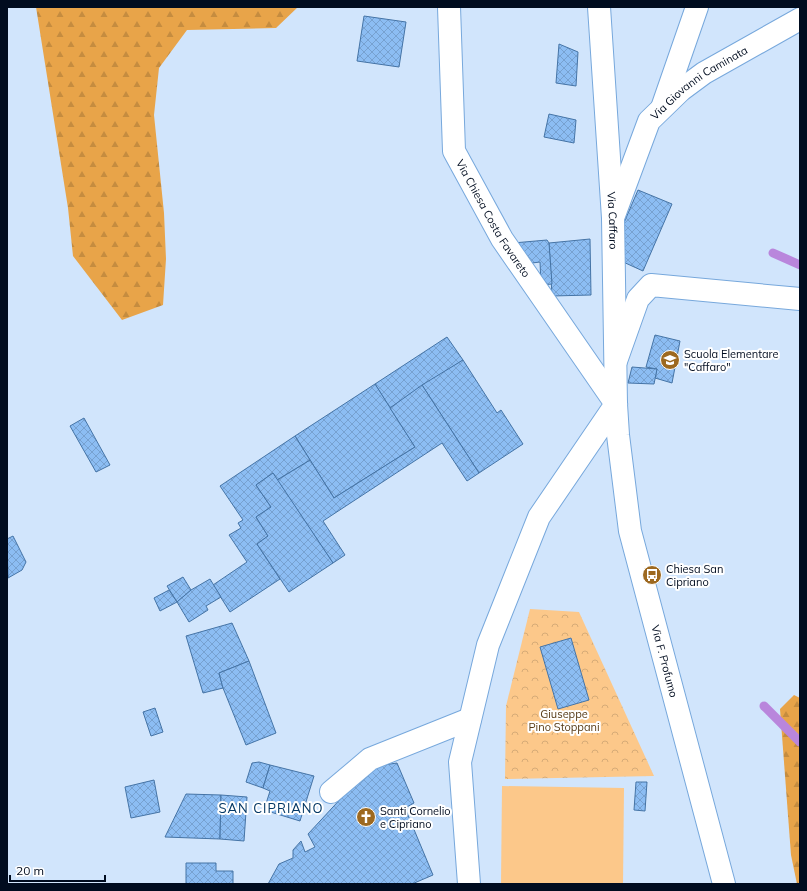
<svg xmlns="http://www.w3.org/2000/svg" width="807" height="891" viewBox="0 0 807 891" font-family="Mulish,sans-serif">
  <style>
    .forest { fill: url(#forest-firs) }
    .park { fill: url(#park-crowns) }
    .pitch { fill: #fcc88a }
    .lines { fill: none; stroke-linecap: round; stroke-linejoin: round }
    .stream { stroke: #b986dc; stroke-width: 9 }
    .building { fill: url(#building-cross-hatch); stroke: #4574a6 }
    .minor-casing { stroke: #77a8dc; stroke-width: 24 }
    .tertiary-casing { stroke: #77a8dc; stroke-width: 24 }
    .minor { stroke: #fff; stroke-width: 22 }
    .tertiary { stroke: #fff; stroke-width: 22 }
    .labels { text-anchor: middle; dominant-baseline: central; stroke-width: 4; stroke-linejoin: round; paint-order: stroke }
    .street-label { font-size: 11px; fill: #000c1f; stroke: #fff }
    .poi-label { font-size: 11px; fill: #000c1f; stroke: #fff; text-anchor: start }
    .park-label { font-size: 11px; fill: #573b16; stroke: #fff }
    .quarter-label { font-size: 13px; letter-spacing: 1px; fill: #033764; stroke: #fff }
  </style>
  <defs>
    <pattern id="forest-firs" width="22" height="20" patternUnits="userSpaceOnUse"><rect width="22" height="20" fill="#e8a449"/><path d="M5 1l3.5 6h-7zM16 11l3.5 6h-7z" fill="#c58c3f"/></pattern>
    <pattern id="park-crowns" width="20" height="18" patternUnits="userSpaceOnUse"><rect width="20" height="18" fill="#fcc88a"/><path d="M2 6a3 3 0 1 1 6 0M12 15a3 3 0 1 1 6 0" fill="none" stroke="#d6ab77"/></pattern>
    <pattern id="building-cross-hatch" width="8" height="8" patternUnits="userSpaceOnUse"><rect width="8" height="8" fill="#8cbdf3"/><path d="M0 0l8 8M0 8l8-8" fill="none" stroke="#77a1d0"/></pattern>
  </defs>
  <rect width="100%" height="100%" fill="#d1e5fc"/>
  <!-- forest -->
  <g class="forest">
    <path d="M 36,7 L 298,7 L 276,28 L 187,30 L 159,68 L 154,115 L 164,213 L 166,259 L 163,305 L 122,320 L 73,256 L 68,208 Z"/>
    <path d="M 794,695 L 800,698 L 800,884 L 797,884 L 791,855 L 780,709 Z"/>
  </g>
  <!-- park -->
  <path class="park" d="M 530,609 L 579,612 L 654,776 L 505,779 L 506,706 Z"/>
  <!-- pitch -->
  <path class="pitch" d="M 502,786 L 624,788 L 623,884 L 501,884 Z"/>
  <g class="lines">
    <!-- stream -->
    <g class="stream">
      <path d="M 773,253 L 800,265"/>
      <path d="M 764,706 L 800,742"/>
    </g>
  </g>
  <!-- building -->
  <g class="building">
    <path d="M 364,16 L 406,22 L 399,67 L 357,61 Z"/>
    <path d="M 559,44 L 578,52 L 576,86 L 556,83 Z"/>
    <path d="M 549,114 L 576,120 L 574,143 L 544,137 Z"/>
    <path d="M 638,190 L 672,204 L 643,271 L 621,261 L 617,239 Z"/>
    <path d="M 590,239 L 591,295 L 552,296 L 549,243 Z"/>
    <path d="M 547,240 L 549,243 L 552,284 L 541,285 L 540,262 L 524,264 L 513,243 Z"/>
    <path d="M 655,335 L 680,341 L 672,383 L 655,378 L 657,369 L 646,367 Z"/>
    <path d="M 447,337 L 463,360 L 390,408 L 375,384 Z"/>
    <path d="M 463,360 L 497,413 L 501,410 L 523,444 L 479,473 L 422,385 Z"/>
    <path d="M 632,367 L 657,369 L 654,384 L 628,383 Z"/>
    <path d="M 375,384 L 415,447 L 334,498 L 295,436 Z"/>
    <path d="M 422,385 L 479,473 L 467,481 L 442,443 L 323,521 L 345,555 L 333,563 L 277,480 L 310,460 L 334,498 L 415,447 L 390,408 Z"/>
    <path d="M 84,418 L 110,465 L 96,472 L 70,426 Z"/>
    <path d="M 295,436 L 310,460 L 277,480 L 273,473 L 256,485 L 271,507 L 256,517 L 268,536 L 257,544 L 280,579 L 230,612 L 213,585 L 247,562 L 229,535 L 241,528 L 238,523 L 243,520 L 220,486 Z"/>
    <path d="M 273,473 L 333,563 L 289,592 L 257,544 L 268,536 L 256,517 L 271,507 L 256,485 Z"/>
    <path d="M 13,536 L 26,562 L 22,570 L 8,578 L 7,539 Z"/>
    <path d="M 183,577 L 191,590 L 177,602 L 167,586 Z"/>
    <path d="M 210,579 L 221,597 L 206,606 L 208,610 L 189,622 L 177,602 L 191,590 Z"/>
    <path d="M 169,590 L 177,602 L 160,611 L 154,598 Z"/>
    <path d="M 232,623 L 249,661 L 219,673 L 223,688 L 203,693 L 186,636 Z"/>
    <path d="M 571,638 L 589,700 L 558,709 L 540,647 Z"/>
    <path d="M 249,661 L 276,733 L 246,745 L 223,688 L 219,673 Z"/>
    <path d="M 155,708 L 163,732 L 151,736 L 143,712 Z"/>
    <path d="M 259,762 L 270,765 L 263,788 L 246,782 L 252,763 Z"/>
    <path d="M 397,763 L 414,803 L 405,808 L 433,875 L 412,884 L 268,884 L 279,864 L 293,858 L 293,850 L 301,841 L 305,852 L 315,847 L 308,834 L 370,767 Z"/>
    <path d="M 270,765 L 314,776 L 300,821 L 264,810 L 270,791 L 263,788 Z"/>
    <path d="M 154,780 L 160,812 L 131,818 L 125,787 Z"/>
    <path d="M 636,782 L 647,782 L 645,811 L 634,810 Z"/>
    <path d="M 186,794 L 221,795 L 220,839 L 165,837 Z"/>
    <path d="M 221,795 L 247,797 L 244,841 L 220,839 Z"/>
    <path d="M 186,863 L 216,863 L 216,871 L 233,871 L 233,884 L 186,884 Z"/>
  </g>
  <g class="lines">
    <defs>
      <g id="minor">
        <path id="s1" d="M 449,7 L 454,151 L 502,239 L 616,404 L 539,517 L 488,645 L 460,762 L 469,884"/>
        <path d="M 663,105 L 697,7"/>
        <path id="s2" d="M 613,218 L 649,121 L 681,90 L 704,73 L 800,19"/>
        <path d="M 616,361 L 638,299 L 651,285 L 800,299"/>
        <path d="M 331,792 L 370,759 L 470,719"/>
      </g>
      <g id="tertiary">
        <path id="s3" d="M 599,7 L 613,218 L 616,404 L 618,435 L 630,531 L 724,884"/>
      </g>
    </defs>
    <!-- minor casing -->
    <use href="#minor" class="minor-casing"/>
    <!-- tertiary casing -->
    <use href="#tertiary" class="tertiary-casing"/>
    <!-- minor -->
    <use href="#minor" class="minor"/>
    <!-- tertiary -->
    <use href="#tertiary" class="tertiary"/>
  </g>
  <!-- icons -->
  <defs>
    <symbol id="school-disc" viewBox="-11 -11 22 22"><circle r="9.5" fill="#9d6920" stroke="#fff"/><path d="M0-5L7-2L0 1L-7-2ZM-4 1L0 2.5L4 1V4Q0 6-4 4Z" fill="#fff"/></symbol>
    <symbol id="bus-disc" viewBox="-11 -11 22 22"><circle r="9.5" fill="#9d6920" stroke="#fff"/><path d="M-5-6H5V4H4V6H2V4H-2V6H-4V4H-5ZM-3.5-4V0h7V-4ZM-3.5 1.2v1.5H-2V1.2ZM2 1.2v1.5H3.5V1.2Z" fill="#fff"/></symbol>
    <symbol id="church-disc" viewBox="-11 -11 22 22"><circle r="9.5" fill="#9d6920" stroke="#fff"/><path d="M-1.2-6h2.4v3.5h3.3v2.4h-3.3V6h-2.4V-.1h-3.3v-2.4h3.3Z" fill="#fff"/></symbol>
  </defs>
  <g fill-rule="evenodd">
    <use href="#school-disc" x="659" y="349" width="22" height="22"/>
    <use href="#bus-disc" x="641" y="564" width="22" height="22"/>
    <use href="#church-disc" x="355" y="806" width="22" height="22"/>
  </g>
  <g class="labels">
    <!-- street labels -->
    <g class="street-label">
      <text stroke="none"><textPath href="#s2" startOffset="167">Via Giovanni Caminata</textPath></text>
      <text stroke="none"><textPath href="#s1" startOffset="222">Via Chiesa Costa Favareto</textPath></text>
      <text stroke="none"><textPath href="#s3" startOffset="214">Via Caffaro</textPath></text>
      <text stroke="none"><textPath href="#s3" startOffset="660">Via F. Profumo</textPath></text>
    </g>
    <!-- poi labels -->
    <g class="poi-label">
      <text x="684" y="354">Scuola Elementare<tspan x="684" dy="13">"Caffaro"</tspan></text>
      <text x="666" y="569">Chiesa San<tspan x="666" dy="13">Cipriano</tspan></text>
      <text x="380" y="811">Santi Cornelio<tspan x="380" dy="13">e Cipriano</tspan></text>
    </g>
    <!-- park labels -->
    <g class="park-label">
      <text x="564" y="714">Giuseppe<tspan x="564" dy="13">Pino Stoppani</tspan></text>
    </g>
    <!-- quarter labels -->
    <g class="quarter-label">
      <text x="271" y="808">SAN CIPRIANO</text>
    </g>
  </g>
  <!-- border -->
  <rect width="807" height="891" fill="none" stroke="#000c1f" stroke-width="16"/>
  <!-- scale -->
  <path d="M10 875v6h95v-6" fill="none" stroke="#000c1f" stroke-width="2"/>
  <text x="16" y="875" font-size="12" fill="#000c1f" stroke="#ffffff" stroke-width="3" paint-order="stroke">20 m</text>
</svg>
